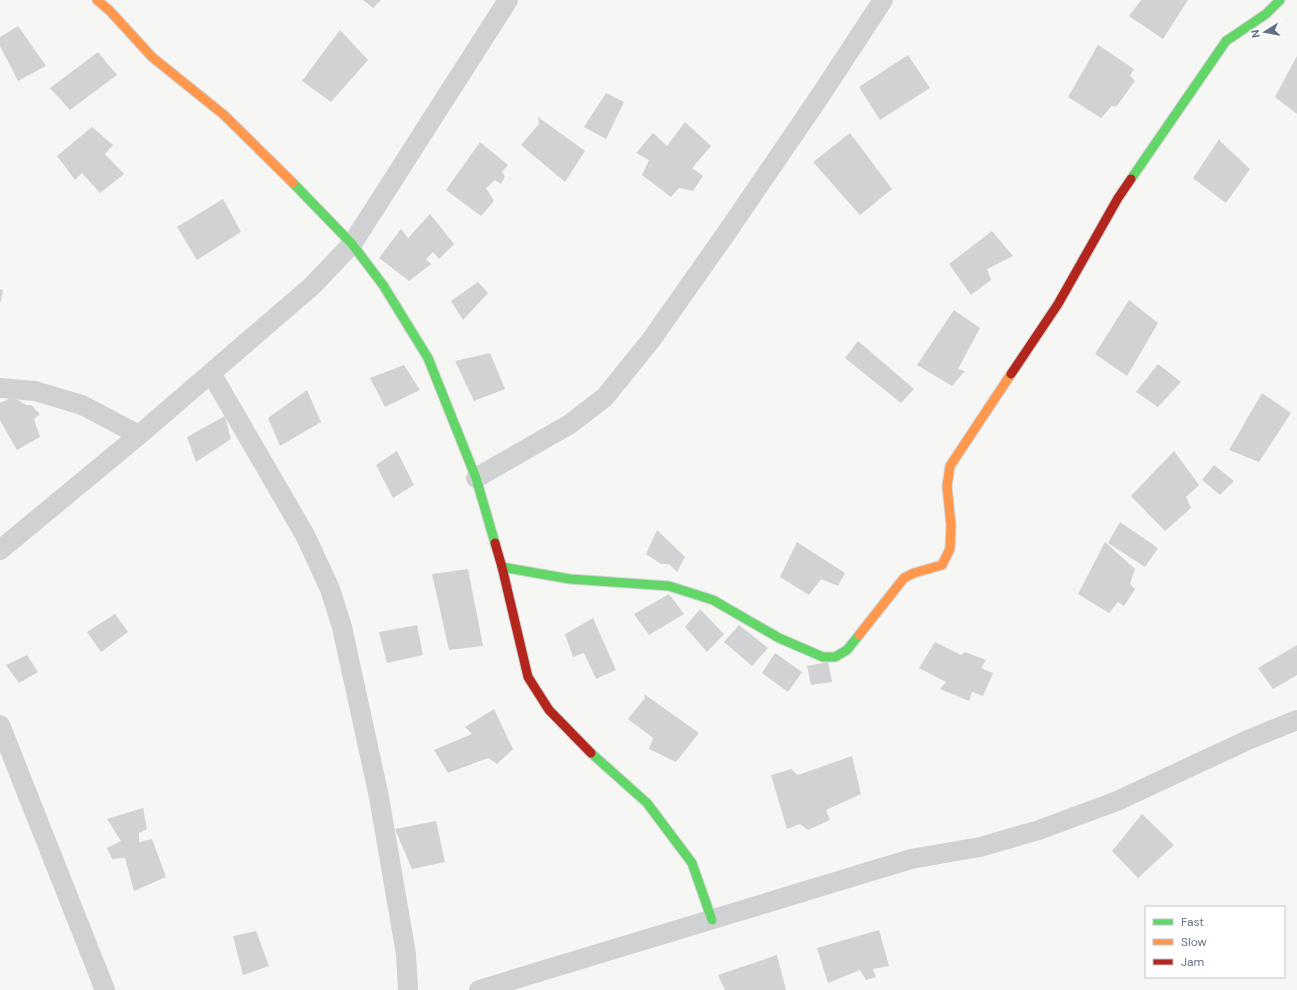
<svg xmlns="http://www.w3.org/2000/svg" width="1297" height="990" viewBox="0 0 1297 990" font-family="'DM Sans',sans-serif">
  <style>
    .building { fill: #d1d2d3 }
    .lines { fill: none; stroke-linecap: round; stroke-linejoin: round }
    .fast-casing { stroke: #d3d4d5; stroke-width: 11 }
    .slow-casing { stroke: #d3d4d5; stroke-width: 11 }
    .jam-casing { stroke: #d3d4d5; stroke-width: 11 }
    .street { stroke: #d0d1d2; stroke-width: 20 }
    .fast { stroke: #63d668; stroke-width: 9 }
    .slow { stroke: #ff974d; stroke-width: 9 }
    .jam { stroke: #b3261e; stroke-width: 9 }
  </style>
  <rect width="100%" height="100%" fill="#f6f6f5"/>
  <!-- building -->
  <g class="building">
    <path d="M 363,0 L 381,0 L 373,8 Z"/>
    <path d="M 1141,0 L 1188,0 L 1163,39 L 1129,16 Z"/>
    <path d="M 18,26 L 46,66 L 18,81 L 0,46 L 0,37 Z"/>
    <path d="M 340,30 L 368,60 L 331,102 L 302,81 Z"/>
    <path d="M 1098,45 L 1134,69 L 1130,76 L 1135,81 L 1116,107 L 1112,106 L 1101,118 L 1068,97 Z"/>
    <path d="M 98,52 L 117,75 L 70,110 L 50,88 Z"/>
    <path d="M 908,55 L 930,88 L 880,120 L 859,87 Z"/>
    <path d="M 1297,56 L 1297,114 L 1275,97 Z"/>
    <path d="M 606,93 L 624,102 L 606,139 L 584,127 Z"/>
    <path d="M 538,117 L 585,151 L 565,182 L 521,145 L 539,124 Z"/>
    <path d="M 685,122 L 711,146 L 692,168 L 703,176 L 693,191 L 679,188 L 671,197 L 642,175 L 649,160 L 636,153 L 653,133 L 667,146 Z"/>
    <path d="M 92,127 L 113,145 L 105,154 L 124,174 L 100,193 L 82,173 L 75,180 L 57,156 Z"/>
    <path d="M 850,133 L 892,189 L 860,215 L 813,162 Z"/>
    <path d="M 1220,138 L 1220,141 L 1250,169 L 1226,203 L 1193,178 Z"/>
    <path d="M 480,142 L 508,165 L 502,172 L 505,176 L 501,184 L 495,180 L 486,188 L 494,201 L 481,216 L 446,190 Z"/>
    <path d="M 223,199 L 241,232 L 197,260 L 177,227 Z"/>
    <path d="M 430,214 L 454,244 L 439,259 L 433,252 L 426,259 L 431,264 L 409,281 L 379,258 L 401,229 L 408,238 Z"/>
    <path d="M 992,231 L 1013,256 L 987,269 L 991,280 L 971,295 L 949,264 Z"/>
    <path d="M 478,282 L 488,293 L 463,320 L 451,301 Z"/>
    <path d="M 0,289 L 3,290 L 1,302 L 0,301 Z"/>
    <path d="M 1129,300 L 1158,323 L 1127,376 L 1095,354 Z"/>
    <path d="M 954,310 L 980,328 L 958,369 L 965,371 L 952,386 L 917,365 Z"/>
    <path d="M 858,341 L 914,389 L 901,403 L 845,358 Z"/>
    <path d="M 490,353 L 505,389 L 474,401 L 455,361 Z"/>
    <path d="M 1158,364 L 1181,382 L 1158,407 L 1136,392 Z"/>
    <path d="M 404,365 L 420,390 L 385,407 L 370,378 Z"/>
    <path d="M 307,390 L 321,422 L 280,446 L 268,418 Z"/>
    <path d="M 1262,393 L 1291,413 L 1259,462 L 1229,450 Z"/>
    <path d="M 13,397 L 26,405 L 31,405 L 40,414 L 34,419 L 40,437 L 17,450 L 0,420 L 0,403 Z"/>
    <path d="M 225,416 L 231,439 L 196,462 L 187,437 Z"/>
    <path d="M 397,451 L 414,485 L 393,498 L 376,465 Z"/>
    <path d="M 1174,451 L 1199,485 L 1186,497 L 1191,508 L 1165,531 L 1131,496 Z"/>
    <path d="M 1214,465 L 1234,481 L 1220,495 L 1202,480 Z"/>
    <path d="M 1120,522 L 1158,548 L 1145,567 L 1108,543 Z"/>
    <path d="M 657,530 L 685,557 L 677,572 L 669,564 L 661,564 L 646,554 Z"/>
    <path d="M 797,542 L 845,573 L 838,586 L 821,579 L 809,595 L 780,577 Z"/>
    <path d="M 1105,542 L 1135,569 L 1130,584 L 1135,589 L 1124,606 L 1118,602 L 1109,613 L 1078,594 Z"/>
    <path d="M 468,569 L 483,646 L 449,650 L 432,574 Z"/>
    <path d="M 669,594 L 684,614 L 649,635 L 634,614 Z"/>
    <path d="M 700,609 L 724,634 L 707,652 L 685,627 Z"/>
    <path d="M 115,614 L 128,632 L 101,652 L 87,632 Z"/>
    <path d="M 593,618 L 616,670 L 596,679 L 584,653 L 573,657 L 565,634 Z"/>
    <path d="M 417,625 L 423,655 L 387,663 L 379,632 Z"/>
    <path d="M 739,625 L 768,648 L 752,666 L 724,642 Z"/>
    <path d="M 935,642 L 961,655 L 965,652 L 986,660 L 981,668 L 993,673 L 983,696 L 972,692 L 969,701 L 940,689 L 946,682 L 919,668 Z"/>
    <path d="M 1297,645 L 1297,675 L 1273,689 L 1258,668 Z"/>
    <path d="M 775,653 L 802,672 L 788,692 L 762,673 Z"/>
    <path d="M 27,655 L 38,672 L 19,683 L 6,665 Z"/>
    <path d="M 828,662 L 832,682 L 811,685 L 807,666 Z"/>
    <path d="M 644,694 L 699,733 L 676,762 L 649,749 L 653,738 L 628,719 L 645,698 Z"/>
    <path d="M 494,709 L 513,749 L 497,764 L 488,758 L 448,773 L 434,750 L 472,734 L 465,727 Z"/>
    <path d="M 852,756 L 861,794 L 826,810 L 830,820 L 808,830 L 800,824 L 787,829 L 771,775 L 791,769 L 798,775 Z"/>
    <path d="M 143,808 L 147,829 L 139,833 L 139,842 L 152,839 L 166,877 L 134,891 L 125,858 L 112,859 L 107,848 L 121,841 L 107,819 Z"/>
    <path d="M 1142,814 L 1174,845 L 1138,878 L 1112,851 Z"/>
    <path d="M 436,821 L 445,862 L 412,869 L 395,829 Z"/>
    <path d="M 879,930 L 889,966 L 873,969 L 876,977 L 866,980 L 860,970 L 828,983 L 817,948 Z"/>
    <path d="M 256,931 L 269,966 L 243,975 L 233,936 Z"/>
    <path d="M 777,955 L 786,990 L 725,990 L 718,975 Z"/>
  </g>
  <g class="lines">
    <defs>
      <g id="fast">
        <path d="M 1131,179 L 1226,41 L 1266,14 L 1280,0"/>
        <path d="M 293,183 L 352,244 L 383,285 L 428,358 L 476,478 L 495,543"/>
        <path d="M 502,567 L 570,579 L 669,586 L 713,600 L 779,638 L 823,657 L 835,657 L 847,650 L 859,635"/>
        <path d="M 591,753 L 647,803 L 692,863 L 712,920"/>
      </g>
      <g id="slow">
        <path d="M 97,0 L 110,11 L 152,57 L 224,115 L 293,183"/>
        <path d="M 859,635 L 904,578 L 914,573 L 942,565 L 950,549 L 951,525 L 947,486 L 950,466 L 1011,374"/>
      </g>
      <g id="jam">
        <path d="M 1011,374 L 1058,304 L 1118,198 L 1131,179"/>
        <path d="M 495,543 L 502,567 L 528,677 L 549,710 L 591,753"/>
      </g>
    </defs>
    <!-- fast casing -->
    <use href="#fast" class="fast-casing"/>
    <!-- slow casing -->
    <use href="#slow" class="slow-casing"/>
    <!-- jam casing -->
    <use href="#jam" class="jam-casing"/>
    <!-- street -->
    <g class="street">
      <path d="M 211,373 L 305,535 L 330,589 L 342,627 L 379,797 L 406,954 L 408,990"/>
      <path d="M 0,388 L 35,391 L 82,405 L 139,435"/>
      <path d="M 476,478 L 570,424 L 605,397 L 651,340 L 725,235 L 820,96 L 883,0"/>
      <path d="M 0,550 L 139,435 L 312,286 L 352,244 L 508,0"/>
      <path d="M 0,725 L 105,990"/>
      <path d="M 479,990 L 911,859 L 980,847 L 1039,830 L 1117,801 L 1250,739 L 1297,720"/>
    </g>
    <!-- fast -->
    <use href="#fast" class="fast"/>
    <!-- slow -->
    <use href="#slow" class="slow"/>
    <!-- jam -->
    <use href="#jam" class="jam"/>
  </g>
  <!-- legend -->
  <rect x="1145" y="906" width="140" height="72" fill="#ffffff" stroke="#c1c6cf"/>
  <rect x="1153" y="919" width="20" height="6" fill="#63d668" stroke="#c1c6cf"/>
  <text x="1181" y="926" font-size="12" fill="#657086">Fast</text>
  <rect x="1153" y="939" width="20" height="6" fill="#ff974d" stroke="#c1c6cf"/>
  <text x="1181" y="946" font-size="12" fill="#657086">Slow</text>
  <rect x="1153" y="959" width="20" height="6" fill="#b3261e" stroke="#c1c6cf"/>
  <text x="1181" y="966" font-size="12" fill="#657086">Jam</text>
  <!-- north arrow -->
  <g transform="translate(1265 32) rotate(259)" stroke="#ffffff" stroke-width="3" paint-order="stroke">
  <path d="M0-3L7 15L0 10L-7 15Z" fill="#657086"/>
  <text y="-6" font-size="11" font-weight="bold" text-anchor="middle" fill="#657086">N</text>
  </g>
</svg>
